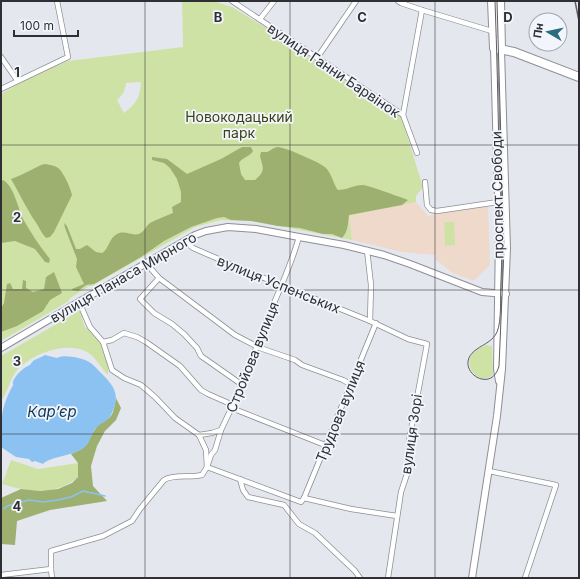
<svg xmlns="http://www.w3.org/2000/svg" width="580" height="579" viewBox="0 0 580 579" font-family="Inter,sans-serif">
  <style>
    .education { fill: #eed9cb }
    .green { fill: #cfe2a5; fill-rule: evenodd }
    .forest { fill: #9db070 }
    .water { fill: #8bc2f1 }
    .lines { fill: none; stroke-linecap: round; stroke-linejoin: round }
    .stream { stroke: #8bc2f1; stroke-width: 1.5 }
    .minor-casing { stroke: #8d8f96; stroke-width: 6 }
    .secondary-casing { stroke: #8d8f96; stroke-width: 8 }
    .trunk-casing { stroke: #8d8f96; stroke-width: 10 }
    .minor { stroke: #fff; stroke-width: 4.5 }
    .secondary { stroke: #fff; stroke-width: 6 }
    .trunk { stroke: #fff; stroke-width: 8 }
    .tram { stroke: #5e5f64; stroke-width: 1 }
    .rail { stroke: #5e5f64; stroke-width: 1.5 }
    .grid { fill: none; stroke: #2f3033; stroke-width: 1; stroke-opacity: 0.55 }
    .labels { text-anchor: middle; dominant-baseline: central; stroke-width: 3.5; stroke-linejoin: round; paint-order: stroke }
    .street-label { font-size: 14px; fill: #2f3033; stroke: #f2f5fc }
    .park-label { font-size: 14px; fill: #364213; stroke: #f2f5fc }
    .water-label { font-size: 15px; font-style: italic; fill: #0f3a58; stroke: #f2f5fc }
    .grid-label { font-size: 13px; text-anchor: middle; font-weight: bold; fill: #2f3033; stroke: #f2f5fc; stroke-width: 3.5; stroke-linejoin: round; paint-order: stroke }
  </style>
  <rect width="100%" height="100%" fill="#e5e7ef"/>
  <!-- education -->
  <path class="education" d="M 416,202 L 428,216 L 488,204 L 490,265 L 474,281 L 453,273 L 435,259 L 435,255 L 402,252 L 352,240 L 349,216 Z"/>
  <!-- green -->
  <g class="green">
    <path d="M 182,1 L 213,1 L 232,7 L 263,26 L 401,116 L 423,187 L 416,196 L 416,202 L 349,216 L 352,240 L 253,221 L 221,220 L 195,227 L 92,286 L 89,286 L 69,299 L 69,301 L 1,341 L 1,94 L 27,79 L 68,61 L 183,47 ZM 141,82 C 140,98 136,104 124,113 L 117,100 C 123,95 125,91 126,83 Z"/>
    <path d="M 444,222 L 454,222 L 455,245 L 445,246 Z"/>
    <path d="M 79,311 L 81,311 L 83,322 L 85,327 L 101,341 L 108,357 L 108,375 C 101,368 96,357 87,352 C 66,340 28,355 15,373 C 9,381 7,395 1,400 L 1,356 Z"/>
    <path d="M 486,345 L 492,346 L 493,375 C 478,387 461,364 474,352 C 477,349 482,347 486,345 Z"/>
    <path d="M 11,460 L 38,469 L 78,463 L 78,477 C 57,496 27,492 2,484 Z"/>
  </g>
  <!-- forest -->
  <g class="forest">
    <path d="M 242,147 L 251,147 L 253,151 C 250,157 242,157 239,163 L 241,174 L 245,180 L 255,180 C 266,171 263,168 260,156 L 261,152 C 263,152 265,152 267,152 C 271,151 273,147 278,147 C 284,147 322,163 326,168 C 332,174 334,186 338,190 C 347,190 354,185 363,185 C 367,185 403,198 408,200 L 402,205 L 349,215 C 348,223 348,232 342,238 L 332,234 L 323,234 L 300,228 L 278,226 L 251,221 L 231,220 L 224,217 L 217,218 L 191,227 L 164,241 L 141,257 L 94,284 L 86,285 L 78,291 L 72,290 L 72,289 L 84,284 L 76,267 L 77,259 L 65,228 L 64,223 L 67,226 L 76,249 L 80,249 L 87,245 L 96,252 L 102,253 C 109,249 109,238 117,234 C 125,230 131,236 139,234 C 144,232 146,226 150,223 C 157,219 166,216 173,213 L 172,207 L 181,202 L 181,192 L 177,179 L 170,168 L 164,163 L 152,160 L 152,157 L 167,159 L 187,174 L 221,159 Z"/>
    <path d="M 45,164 C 50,165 54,165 58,168 C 63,171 71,189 72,195 L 54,232 L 50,237 L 46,238 C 42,234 40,229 37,224 C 27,210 20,194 11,179 L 21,175 L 41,165 Z"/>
    <path d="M 3,180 C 14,186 18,208 23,219 C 31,233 40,247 50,259 L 49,263 L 45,262 L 35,249 L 15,241 L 1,243 L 1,181 Z"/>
    <path d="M 54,272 L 62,293 L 50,300 L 43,311 L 17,326 L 1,332 L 1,308 L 4,303 L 7,284 L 10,283 L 13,289 L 22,289 L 23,280 L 26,281 L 26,288 L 33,292 L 44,289 L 46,277 Z"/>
    <path d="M 116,398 L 121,408 L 116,420 L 105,431 L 97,446 L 91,466 L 93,486 L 107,501 L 50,510 L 17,521 L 15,545 L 1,544 L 1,498 L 21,489 L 40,491 L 58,489 L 72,483 L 78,477 L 78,463 L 71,454 C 92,445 85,444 96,428 C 99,423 107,421 111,416 C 114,412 115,403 116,398 Z"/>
  </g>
  <!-- water -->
  <path class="water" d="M 45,355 L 57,358 C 64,354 82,358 89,362 C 93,364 95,367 98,370 C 113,385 122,393 111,415 C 108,422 99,423 95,429 C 90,437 90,444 82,449 C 71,456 49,457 43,464 L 35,461 L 32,462 L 29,459 L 16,457 L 1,447 C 1,423 0,409 12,387 C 15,383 12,387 13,382 C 15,375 24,367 30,365 C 34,358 39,359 45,355 Z"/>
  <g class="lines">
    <!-- stream -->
    <path class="stream" d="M 4,509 L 7,506 L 29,500 L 43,502 L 58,500 L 71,497 L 83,491 L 105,496"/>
    <defs>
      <g id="minor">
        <path d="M 232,1 L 403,115 L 417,153"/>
        <path d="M 398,1 L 401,3 L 422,10 L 495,32"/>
        <path d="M 260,19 L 274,1"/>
        <path d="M 1,57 L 17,80"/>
        <path d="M 317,58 L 356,1"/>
        <path d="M 1,89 L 68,57 L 57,1"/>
        <path d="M 403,115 L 422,10"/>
        <path d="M 425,182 L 427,205 L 431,210 L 437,211 L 498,202"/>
        <path d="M 187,240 L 188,244 L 193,248 L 237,267 L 370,321 L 408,339 L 427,344 L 409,441 L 409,468 L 401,492 L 388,578"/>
        <path d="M 367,250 L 371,285 L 370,321"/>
        <path d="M 146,263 L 159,278 L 235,335 L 260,348 L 295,360 L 302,365 L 343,380 L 350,384"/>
        <path d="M 159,278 L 140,299 L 154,313 L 172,324 L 184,334 L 197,348 L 201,356 L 241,384"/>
        <path d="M 79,302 L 90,327 L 103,342 L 112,370 L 124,378 L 141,385 L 155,397 L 175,418 L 199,435 L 212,433 L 221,430"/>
        <path d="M 103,342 L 112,340 L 124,333 L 137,337 L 146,342 L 180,366 L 201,390 L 208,394 L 233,405 L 234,409 L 325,445"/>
        <path d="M 199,435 L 206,450 L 207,467 L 301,502 L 304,498"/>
        <path d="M 489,471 L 556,485 L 525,578"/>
        <path d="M 240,479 L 243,490 L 248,497 L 284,505 L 299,524 L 315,533 L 355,571 L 360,578"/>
        <path d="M 304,498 L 376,323"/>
        <path d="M 304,498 L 351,509 L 397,516"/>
        <path d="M 1,575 L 51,569"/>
        <path d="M 52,578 L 51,569 L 51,551 L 103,536 L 132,521 L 140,509 L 164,480 C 174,474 190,478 202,475 L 207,467 L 211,455 L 215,450 L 221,430 L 240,390 C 241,378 250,366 254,354 C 267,314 288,277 299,237"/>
      </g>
      <g id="secondary">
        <path d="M 494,48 L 499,234 L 497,369 L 499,381"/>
        <path d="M 1,348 L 79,302 L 195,235 L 206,231 L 228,227 L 256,229 L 299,237 L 344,245 L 384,255 L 410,264 L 482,292 L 506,294"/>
        <path d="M 472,578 L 497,416 L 502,369 L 507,248 L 501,50"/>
      </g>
      <g id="trunk">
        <path d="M 492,1 L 494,48 L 514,52 L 579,77"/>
        <path d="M 500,1 L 501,50"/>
      </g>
    </defs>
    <!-- minor casing -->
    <use href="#minor" class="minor-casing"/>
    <!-- secondary casing -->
    <use href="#secondary" class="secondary-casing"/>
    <!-- trunk casing -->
    <use href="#trunk" class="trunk-casing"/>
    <!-- minor -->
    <use href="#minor" class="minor"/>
    <!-- secondary -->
    <use href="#secondary" class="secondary"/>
    <!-- trunk -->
    <use href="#trunk" class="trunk"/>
    <!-- tram -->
    <path class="tram" d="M 495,1 C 497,53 498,104 499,156 C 501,197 503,239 501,281 C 500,294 502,321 497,332 C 493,341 484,344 477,349 C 450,367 491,397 499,366 L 504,249 L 497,1"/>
    <!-- rail -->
    <path class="rail" d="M 575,1 L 579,21"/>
  </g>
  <!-- grid -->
  <path class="grid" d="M 145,1 L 145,578M 290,1 L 290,578M 435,1 L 435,578M 1,145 L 579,145M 1,290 L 579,290M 1,434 L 579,434"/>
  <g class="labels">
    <!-- street labels -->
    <g class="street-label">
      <text transform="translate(334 70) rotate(34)">вулиця Ганни Барвінок</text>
      <text transform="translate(497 195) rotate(-91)">проспект Свободи</text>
      <text transform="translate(123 277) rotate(-30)">вулиця Панаса Мирного</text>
      <text transform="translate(279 284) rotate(22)">вулиця Успенських</text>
      <text transform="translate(252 357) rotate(-68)">Стройова вулиця</text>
      <text transform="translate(340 411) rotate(-68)">Трудова вулиця</text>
      <text transform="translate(411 434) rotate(-82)">вулиця Зорі</text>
    </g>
    <!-- park labels -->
    <g class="park-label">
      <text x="239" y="116">Новокодацький<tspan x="239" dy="16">парк</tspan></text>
    </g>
    <!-- water labels -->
    <g class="water-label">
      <text x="52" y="411">Кар’єр</text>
    </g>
  </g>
  <g class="grid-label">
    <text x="218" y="22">B</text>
    <text x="362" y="22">C</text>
    <text x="508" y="22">D</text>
    <text x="17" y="77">1</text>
    <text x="17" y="222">2</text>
    <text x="17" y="366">3</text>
    <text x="17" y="511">4</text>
  </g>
  <!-- border -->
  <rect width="580" height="579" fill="none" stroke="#2f3033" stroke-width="4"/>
  <!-- north arrow -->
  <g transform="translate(548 32) rotate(279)"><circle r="19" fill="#f2f5fc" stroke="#a4a6ac"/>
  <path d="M0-3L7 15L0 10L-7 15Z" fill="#296e7d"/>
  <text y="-6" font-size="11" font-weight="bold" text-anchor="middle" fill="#2f3033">Пн</text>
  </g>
  <!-- scale -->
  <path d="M14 30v6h64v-6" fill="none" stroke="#2f3033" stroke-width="2"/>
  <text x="20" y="30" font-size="12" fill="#2f3033" stroke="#f2f5fc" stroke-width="3" paint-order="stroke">100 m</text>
</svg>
